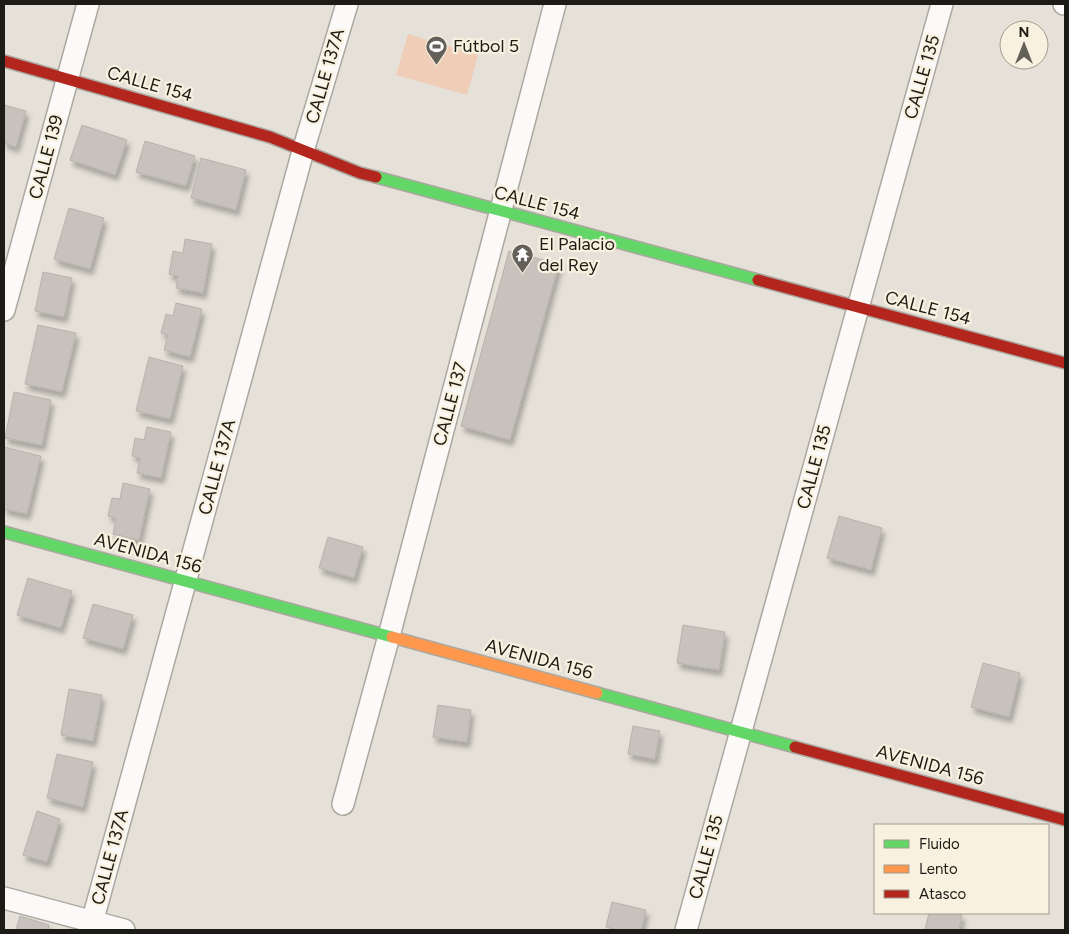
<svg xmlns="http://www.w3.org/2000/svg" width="1069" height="934" viewBox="0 0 1069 934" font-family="Figtree,sans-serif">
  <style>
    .green { fill: #f0cdb6 }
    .building { fill: #c7c3bc; stroke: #b7b3ac; filter: url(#shadow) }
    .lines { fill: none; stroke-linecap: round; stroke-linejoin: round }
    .street-casing { stroke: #aba8a0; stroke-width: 24 }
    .fast-casing { stroke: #aba8a0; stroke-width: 14 }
    .slow-casing { stroke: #aba8a0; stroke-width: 14 }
    .jam-casing { stroke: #aba8a0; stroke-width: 14 }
    .street { stroke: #fbfaf9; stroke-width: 21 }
    .fast { stroke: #63d668; stroke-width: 11 }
    .slow { stroke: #ff974d; stroke-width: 11 }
    .jam { stroke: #b3261e; stroke-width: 11 }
    .labels { text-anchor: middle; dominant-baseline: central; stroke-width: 4.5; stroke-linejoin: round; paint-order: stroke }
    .poi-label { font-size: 18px; fill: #1d1b15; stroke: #f8f1df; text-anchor: start }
    .street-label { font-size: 18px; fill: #1d1b15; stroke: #f8f1df }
  </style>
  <defs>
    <filter id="shadow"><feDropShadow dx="3" dy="5.5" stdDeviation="2.5" flood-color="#0004"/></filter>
  </defs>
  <rect width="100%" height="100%" fill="#e5e1d8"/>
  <!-- green -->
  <path class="green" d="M 408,34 L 478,55 L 467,95 L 396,75 Z"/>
  <!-- building -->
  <g class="building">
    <path d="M 4,105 L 26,111 L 16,147 L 4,143 Z"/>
    <path d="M 82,125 L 127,140 L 115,175 L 70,160 Z"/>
    <path d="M 145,141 L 195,156 L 186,186 L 136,172 Z"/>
    <path d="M 201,158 L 246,170 L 236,210 L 191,198 Z"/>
    <path d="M 69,208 L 104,218 L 90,269 L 54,259 Z"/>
    <path d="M 185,239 L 212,244 L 203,293 L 176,288 L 178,276 L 169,274 L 173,251 L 183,253 Z"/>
    <path d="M 509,251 L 559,264 L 510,440 L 461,426 Z"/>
    <path d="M 43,272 L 72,278 L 64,317 L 35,311 Z"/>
    <path d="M 176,303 L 202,309 L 190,357 L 164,350 L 168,335 L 161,333 L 166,314 L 173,316 Z"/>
    <path d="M 38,325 L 76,333 L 62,392 L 25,384 Z"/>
    <path d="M 149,357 L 183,366 L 170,419 L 136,411 Z"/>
    <path d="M 14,392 L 51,400 L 42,445 L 5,438 Z"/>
    <path d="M 147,427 L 171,432 L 161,478 L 137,473 L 140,458 L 132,456 L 135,438 L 144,440 Z"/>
    <path d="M 4,447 L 41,456 L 27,514 L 4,509 Z"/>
    <path d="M 123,483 L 150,489 L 139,540 L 113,534 L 116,518 L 108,516 L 112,498 L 120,499 Z"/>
    <path d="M 839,516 L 882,528 L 871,570 L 827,558 Z"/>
    <path d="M 328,537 L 363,547 L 354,578 L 319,568 Z"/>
    <path d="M 28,578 L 72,591 L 61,628 L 17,615 Z"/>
    <path d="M 93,604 L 133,615 L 123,649 L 83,638 Z"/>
    <path d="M 683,625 L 725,632 L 719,670 L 677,663 Z"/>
    <path d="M 983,663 L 1020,673 L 1009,717 L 971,707 Z"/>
    <path d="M 69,689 L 102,695 L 93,741 L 61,735 Z"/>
    <path d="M 438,705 L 471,710 L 467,742 L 433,737 Z"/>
    <path d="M 633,726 L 660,731 L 655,759 L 628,754 Z"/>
    <path d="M 57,754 L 93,762 L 83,807 L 47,798 Z"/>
    <path d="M 37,811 L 60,819 L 47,862 L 23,855 Z"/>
    <path d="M 612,902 L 646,910 L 641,930 L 618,930 L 606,927 Z"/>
    <path d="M 929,913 L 952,913 L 962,915 L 959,930 L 925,930 Z"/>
    <path d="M 20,916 L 49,925 L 48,930 L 16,930 Z"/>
  </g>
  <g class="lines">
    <defs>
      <g id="street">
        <path d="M 1064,4 L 1065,4"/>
        <path d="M 4,310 L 88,4"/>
        <path d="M 343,804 L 389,636 L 555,4"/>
        <path d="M 4,898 L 124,930"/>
        <path d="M 90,930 L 303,151 L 347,4"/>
        <path d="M 686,930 L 942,4"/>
      </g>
      <g id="fast">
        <path d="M 376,177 L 758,280"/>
        <path d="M 4,532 L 392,637"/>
        <path d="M 597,693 L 795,747"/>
      </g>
      <path id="slow" d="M 392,637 L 597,693"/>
      <g id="jam">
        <path d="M 4,61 L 270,137 L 360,173 L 376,177"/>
        <path d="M 758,280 L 1065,363"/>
        <path d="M 795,747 L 1065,820"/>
      </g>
    </defs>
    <!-- street casing -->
    <use href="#street" class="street-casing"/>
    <!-- fast casing -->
    <use href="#fast" class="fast-casing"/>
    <!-- slow casing -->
    <use href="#slow" class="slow-casing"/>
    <!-- jam casing -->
    <use href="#jam" class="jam-casing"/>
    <!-- street -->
    <use href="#street" class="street"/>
    <!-- fast -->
    <use href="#fast" class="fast"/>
    <!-- slow -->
    <use href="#slow" class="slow"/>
    <!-- jam -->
    <use href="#jam" class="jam"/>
  </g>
  <!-- icons -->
  <defs>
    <symbol id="stadium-pin" viewBox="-11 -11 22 30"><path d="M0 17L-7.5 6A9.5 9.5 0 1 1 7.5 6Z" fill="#636059" stroke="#f8f1df"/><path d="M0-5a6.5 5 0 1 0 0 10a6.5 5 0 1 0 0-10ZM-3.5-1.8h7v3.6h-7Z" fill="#fff"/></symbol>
    <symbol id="temple-pin" viewBox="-11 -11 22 30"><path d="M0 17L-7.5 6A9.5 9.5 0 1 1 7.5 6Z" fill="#636059" stroke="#f8f1df"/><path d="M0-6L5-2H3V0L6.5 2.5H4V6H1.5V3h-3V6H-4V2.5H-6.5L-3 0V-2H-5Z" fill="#fff"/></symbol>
  </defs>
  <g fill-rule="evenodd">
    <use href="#stadium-pin" x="424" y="34" width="25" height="34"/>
    <use href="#temple-pin" x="510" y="242" width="25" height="34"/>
  </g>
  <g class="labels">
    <!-- poi labels -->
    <g class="poi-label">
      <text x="453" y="46">Fútbol 5</text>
      <text x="539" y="244">El Palacio<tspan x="539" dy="21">del Rey</tspan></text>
    </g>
    <!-- street labels -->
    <g class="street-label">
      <text transform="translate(325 76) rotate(-74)">CALLE 137A</text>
      <text transform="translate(922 77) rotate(-74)">CALLE 135</text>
      <text transform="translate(150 84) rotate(16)">CALLE 154</text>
      <text transform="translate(46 157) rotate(-75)">CALLE 139</text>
      <text transform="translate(537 203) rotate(15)">CALLE 154</text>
      <text transform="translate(928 308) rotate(15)">CALLE 154</text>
      <text transform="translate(450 404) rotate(-75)">CALLE 137</text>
      <text transform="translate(217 467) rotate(-75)">CALLE 137A</text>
      <text transform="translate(814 467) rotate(-75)">CALLE 135</text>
      <text transform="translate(148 553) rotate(15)">AVENIDA 156</text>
      <text transform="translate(539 659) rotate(15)">AVENIDA 156</text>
      <text transform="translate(930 765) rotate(15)">AVENIDA 156</text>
      <text transform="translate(110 857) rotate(-75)">CALLE 137A</text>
      <text transform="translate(706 857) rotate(-75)">CALLE 135</text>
    </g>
  </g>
  <!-- border -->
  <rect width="1069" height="934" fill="none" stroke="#1d1b15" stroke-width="10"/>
  <!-- legend -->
  <rect x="874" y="824" width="175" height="90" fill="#f8f1df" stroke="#a09b8e"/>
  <rect x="884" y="840" width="25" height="8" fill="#63d668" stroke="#a09b8e"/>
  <text x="919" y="849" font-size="15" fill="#1d1b15">Fluido</text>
  <rect x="884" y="865" width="25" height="8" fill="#ff974d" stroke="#a09b8e"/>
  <text x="919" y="874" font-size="15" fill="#1d1b15">Lento</text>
  <rect x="884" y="890" width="25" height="8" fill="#b3261e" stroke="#a09b8e"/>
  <text x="919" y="899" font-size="15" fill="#1d1b15">Atasco</text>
  <!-- north arrow -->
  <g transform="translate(1024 45)"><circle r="24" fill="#f8f1df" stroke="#a09b8e"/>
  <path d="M0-4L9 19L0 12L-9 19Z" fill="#636059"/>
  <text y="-8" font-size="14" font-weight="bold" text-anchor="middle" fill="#1d1b15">N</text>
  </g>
</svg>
